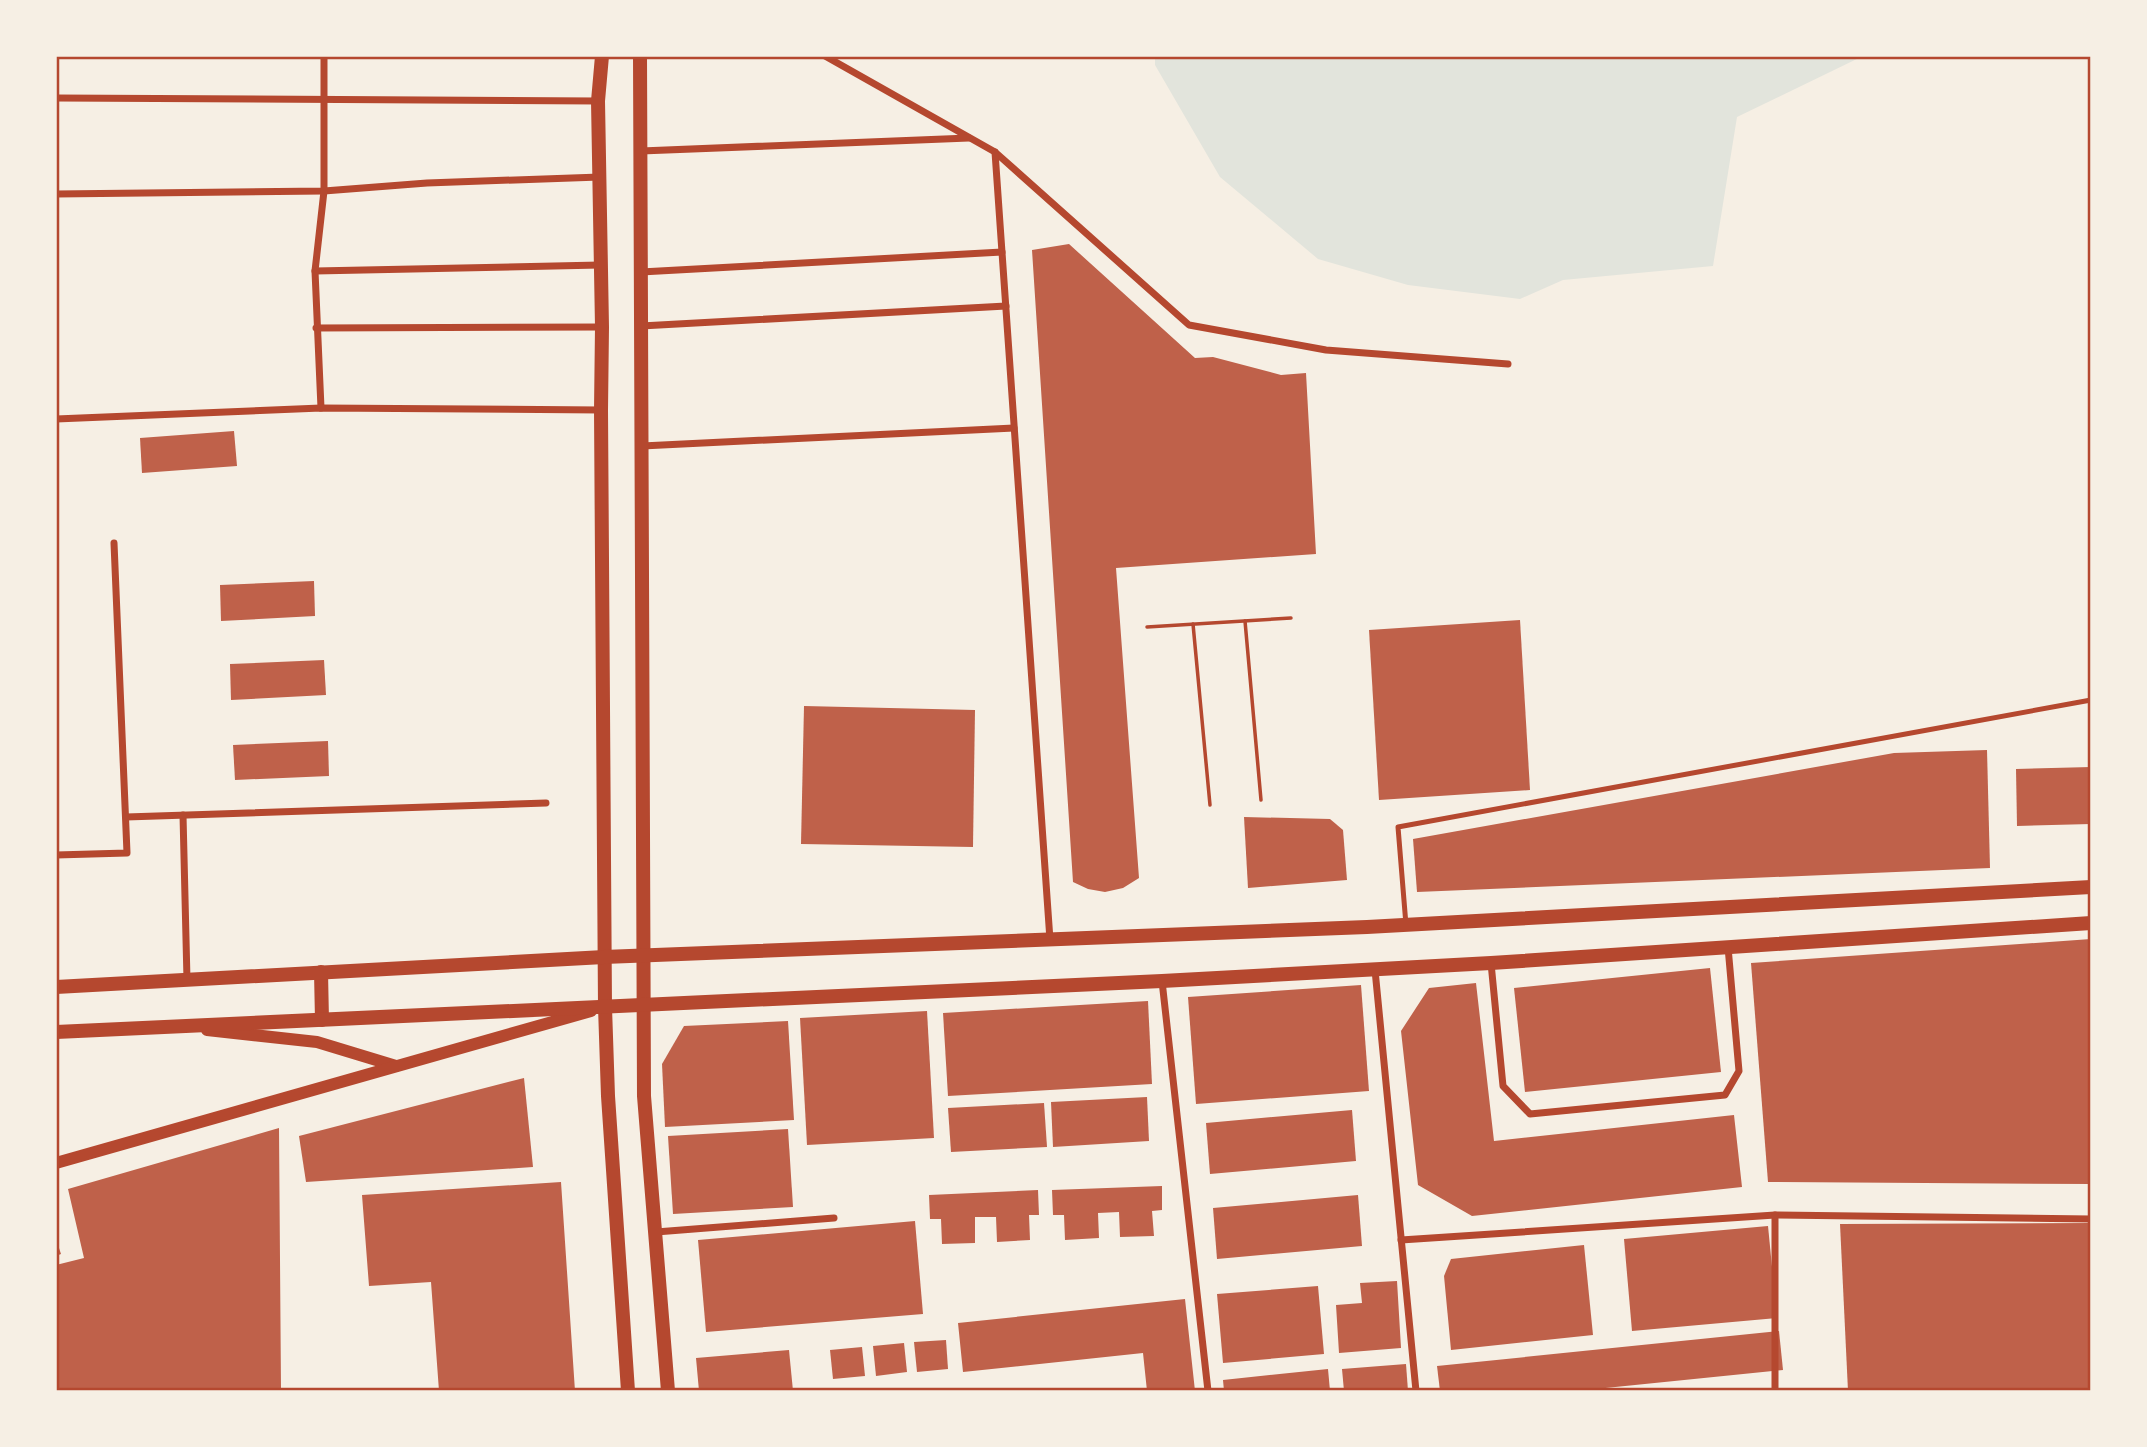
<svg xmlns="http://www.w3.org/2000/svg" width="2147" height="1447" viewBox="0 0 2147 1447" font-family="'DM Sans',sans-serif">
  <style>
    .green { fill: #e2e4dc }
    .building { fill: #bf614a }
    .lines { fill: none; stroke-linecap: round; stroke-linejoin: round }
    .path { stroke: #b5482f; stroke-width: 3.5 }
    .service { stroke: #b5482f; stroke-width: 5 }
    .minor { stroke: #b5482f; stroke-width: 7 }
    .tertiary { stroke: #b5482f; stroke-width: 12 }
    .secondary { stroke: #b5482f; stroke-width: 14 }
    .neatline { fill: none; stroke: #b5482f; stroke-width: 2.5 }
  </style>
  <rect width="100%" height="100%" fill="#f6efe4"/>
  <!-- green -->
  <path class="green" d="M 1155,56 L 1863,56 L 1737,117 L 1713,266 L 1563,280 L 1520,299 L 1408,285 L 1318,259 L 1220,177 L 1155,65 Z"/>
  <!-- building -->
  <g class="building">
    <path d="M 1069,244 L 1195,358 L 1213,357 L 1281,375 L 1306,373 L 1316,554 L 1116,568 L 1139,878 L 1123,888 L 1105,892 L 1088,889 L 1073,882 L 1032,250 Z"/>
    <path d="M 234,431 L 237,466 L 142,473 L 140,438 Z"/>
    <path d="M 314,581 L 315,616 L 221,621 L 220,585 Z"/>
    <path d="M 1520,620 L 1530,790 L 1379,800 L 1369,630 Z"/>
    <path d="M 324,660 L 326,695 L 231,700 L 230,664 Z"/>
    <path d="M 804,706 L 975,710 L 973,847 L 801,844 Z"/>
    <path d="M 328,741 L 329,776 L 235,780 L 233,745 Z"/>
    <path d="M 1987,750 L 1990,868 L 1417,892 L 1413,839 L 1894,753 Z"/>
    <path d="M 2091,767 L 2091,824 L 2017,826 L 2016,769 Z"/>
    <path d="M 1244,817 L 1330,819 L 1343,830 L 1347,880 L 1248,888 Z"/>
    <path d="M 2091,939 L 2091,1184 L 1768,1182 L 1751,963 Z"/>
    <path d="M 1710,968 L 1721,1072 L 1525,1092 L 1514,988 Z"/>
    <path d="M 1476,983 L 1494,1141 L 1734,1115 L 1742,1187 L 1472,1216 L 1418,1185 L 1401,1031 L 1429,988 Z"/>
    <path d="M 1361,985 L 1369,1091 L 1196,1104 L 1188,997 Z"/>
    <path d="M 1148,1001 L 1152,1084 L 948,1096 L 943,1013 Z"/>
    <path d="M 927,1011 L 934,1138 L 807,1145 L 800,1018 Z"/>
    <path d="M 788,1021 L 794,1120 L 665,1127 L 662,1064 L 684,1026 Z"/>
    <path d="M 524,1078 L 533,1167 L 306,1182 L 299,1136 Z"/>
    <path d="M 1147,1097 L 1149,1141 L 1053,1147 L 1051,1102 Z"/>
    <path d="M 1044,1103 L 1047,1147 L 951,1152 L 948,1108 Z"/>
    <path d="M 1352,1110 L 1356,1161 L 1210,1174 L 1206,1123 Z"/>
    <path d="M 279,1128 L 281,1391 L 56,1391 L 56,1265 L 84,1258 L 68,1189 Z"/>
    <path d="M 788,1129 L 793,1207 L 673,1214 L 668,1136 Z"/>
    <path d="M 561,1182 L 575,1391 L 439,1391 L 431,1282 L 369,1286 L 362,1195 Z"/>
    <path d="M 1162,1186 L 1162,1210 L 1152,1211 L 1154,1236 L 1120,1237 L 1119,1212 L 1098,1213 L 1099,1238 L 1065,1240 L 1064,1215 L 1053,1215 L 1052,1190 Z"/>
    <path d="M 1038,1190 L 1039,1215 L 1029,1215 L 1030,1240 L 997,1242 L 996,1217 L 975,1217 L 975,1243 L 942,1244 L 941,1219 L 930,1219 L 929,1195 Z"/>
    <path d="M 1358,1195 L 1362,1246 L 1217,1259 L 1213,1208 Z"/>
    <path d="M 915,1221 L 923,1314 L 706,1332 L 698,1240 Z"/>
    <path d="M 2091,1223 L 2091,1391 L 1848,1391 L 1840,1224 Z"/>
    <path d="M 1768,1226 L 1777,1318 L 1632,1331 L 1624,1239 Z"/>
    <path d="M 56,1239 L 61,1254 L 56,1256 Z"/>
    <path d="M 1584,1245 L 1593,1335 L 1451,1350 L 1444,1276 L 1451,1259 Z"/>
    <path d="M 1397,1281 L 1401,1348 L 1339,1353 L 1336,1305 L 1362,1303 L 1360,1283 Z"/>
    <path d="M 1318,1286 L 1324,1354 L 1223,1363 L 1217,1294 Z"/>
    <path d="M 1185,1299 L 1195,1391 L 1147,1391 L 1143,1353 L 963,1372 L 958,1323 Z"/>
    <path d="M 1779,1331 L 1783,1370 L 1576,1391 L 1440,1391 L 1437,1366 Z"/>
    <path d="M 946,1340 L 948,1369 L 917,1372 L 914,1342 Z"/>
    <path d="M 904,1343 L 907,1372 L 876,1376 L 873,1346 Z"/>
    <path d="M 862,1347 L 865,1376 L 833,1379 L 830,1350 Z"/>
    <path d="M 789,1350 L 793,1391 L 699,1391 L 696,1358 Z"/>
    <path d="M 1406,1364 L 1408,1391 L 1344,1391 L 1342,1369 Z"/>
    <path d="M 1328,1369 L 1330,1391 L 1224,1391 L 1223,1380 Z"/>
  </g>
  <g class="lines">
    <!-- path -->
    <g class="path">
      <path d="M 1245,621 L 1261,800"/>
      <path d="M 1193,624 L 1210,805"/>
      <path d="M 1147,627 L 1291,618"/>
    </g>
    <!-- service -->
    <path class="service" d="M 1406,925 L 1398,827 L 2091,700"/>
    <!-- minor -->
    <g class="minor">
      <path d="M 825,56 L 995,152 L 1189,325 L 1326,350 L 1508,364"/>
      <path d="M 56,98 L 598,101"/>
      <path d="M 641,151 L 969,138"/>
      <path d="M 995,152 L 1050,940"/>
      <path d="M 56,194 L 324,191 L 427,183 L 600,177"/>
      <path d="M 315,271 L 600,265"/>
      <path d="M 641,272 L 1002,252"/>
      <path d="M 641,326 L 1006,306"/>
      <path d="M 316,328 L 602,327"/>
      <path d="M 321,408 L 315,271 L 324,191 L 324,56"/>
      <path d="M 56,419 L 321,408 L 601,410"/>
      <path d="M 642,446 L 1014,428"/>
      <path d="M 183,815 L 187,980"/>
      <path d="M 126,817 L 546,803"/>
      <path d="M 56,855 L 127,853 L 114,543"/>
      <path d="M 1491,963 L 1503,1086 L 1530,1114 L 1725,1095 L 1739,1071 L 1728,947"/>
      <path d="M 1375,970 L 1416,1391"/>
      <path d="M 1162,981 L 1208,1391"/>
      <path d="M 656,1232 L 834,1218"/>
      <path d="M 1401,1240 L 1775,1215 L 2091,1219"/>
      <path d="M 1775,1391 L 1775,1215"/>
    </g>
    <!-- tertiary -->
    <g class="tertiary">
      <path d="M 207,1030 L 317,1042 L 396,1066"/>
      <path d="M 56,1163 L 591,1011"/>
    </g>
    <!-- secondary -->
    <g class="secondary">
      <path d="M 602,56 L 598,101 L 602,327 L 601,410 L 605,1007 L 608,1096 L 628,1391"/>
      <path d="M 640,56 L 644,1096 L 668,1391"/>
      <path d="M 321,972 L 322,1020"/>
      <path d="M 56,987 L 604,957 L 1367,927 L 2091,887"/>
      <path d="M 56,1032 L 1162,981 L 1491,963 L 2091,923"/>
    </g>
  </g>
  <!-- border -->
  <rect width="2147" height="1447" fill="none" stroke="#f6efe4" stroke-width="116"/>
  <rect x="58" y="58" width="2031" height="1331" class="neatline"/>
</svg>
